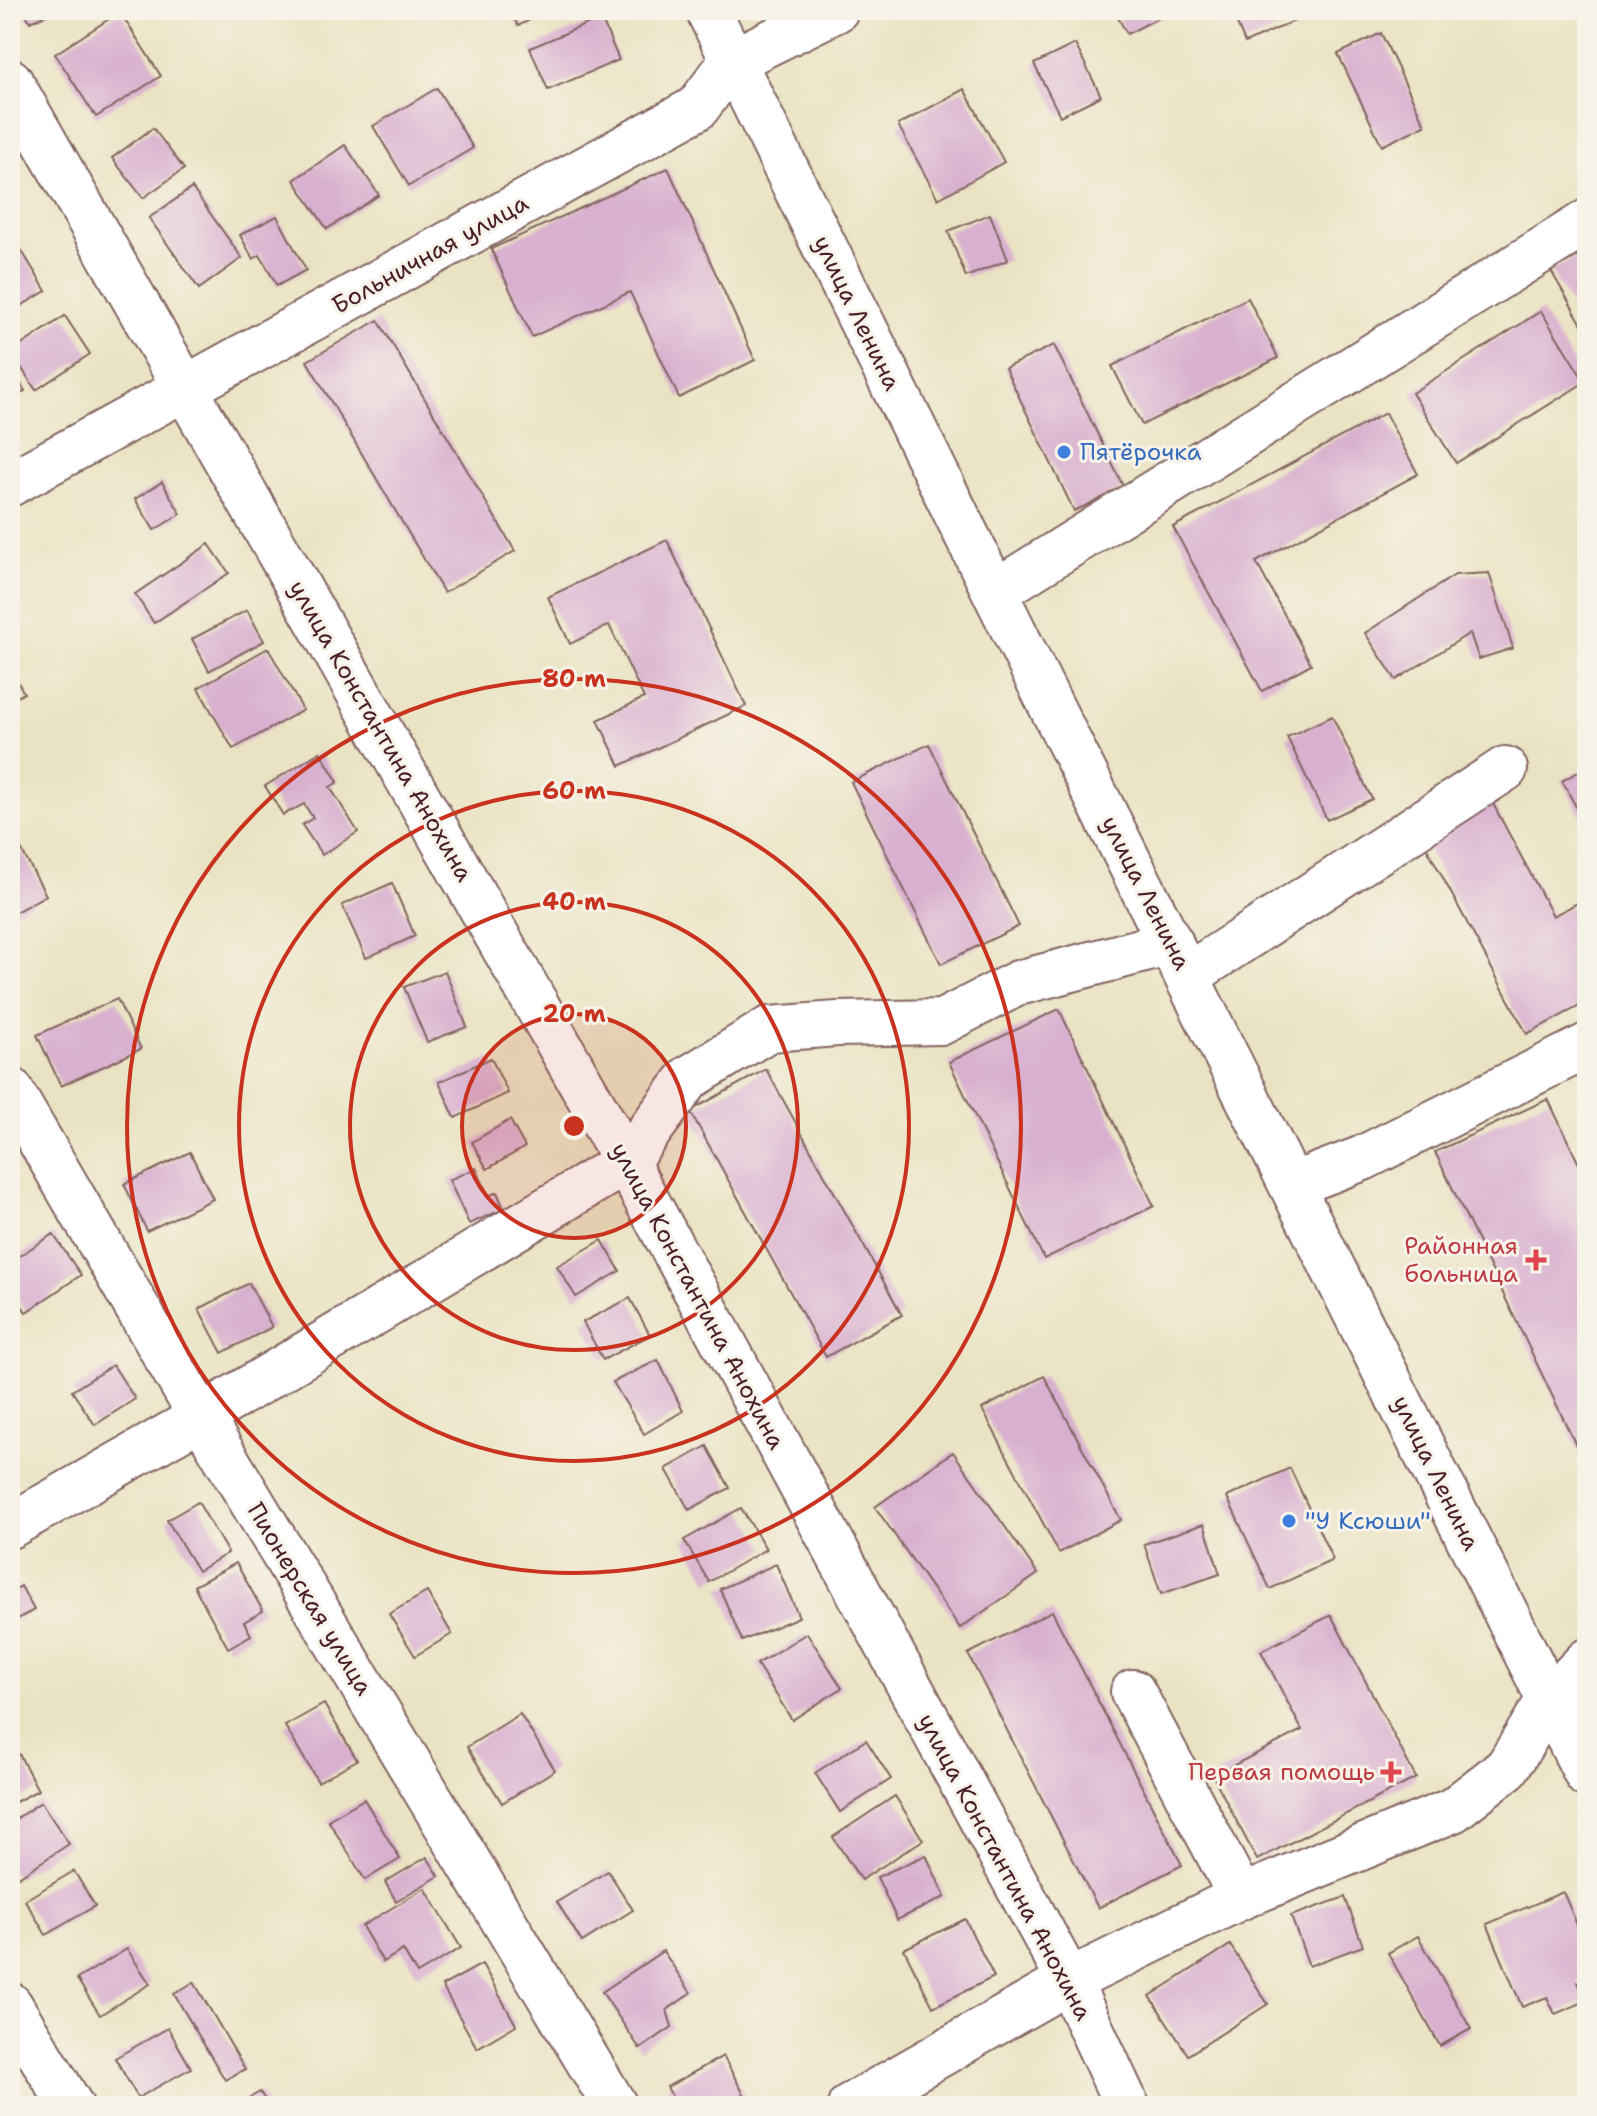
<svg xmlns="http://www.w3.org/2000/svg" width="1597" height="2116" viewBox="0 0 1597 2116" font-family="'Shantell Sans',sans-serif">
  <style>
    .building { fill: #d9b0cf }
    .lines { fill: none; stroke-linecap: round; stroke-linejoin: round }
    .minor-casing { stroke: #826460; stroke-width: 48 }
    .major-casing { stroke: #826460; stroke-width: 48 }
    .minor { stroke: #fff; stroke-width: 44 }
    .major { stroke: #fff; stroke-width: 44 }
    .ring { fill: none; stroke: #c8321e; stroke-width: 4 }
    .shop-dot { fill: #3f7fe0; stroke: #f7f3e8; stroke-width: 3 }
    .health-dot { fill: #e0444e; stroke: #f7f3e8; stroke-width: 3 }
    .labels { text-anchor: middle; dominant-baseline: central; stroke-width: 6; stroke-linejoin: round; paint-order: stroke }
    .street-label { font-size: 24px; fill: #4a1f2b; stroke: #f7f3e8 }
    .shop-label { font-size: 24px; fill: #366cbe; stroke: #f7f3e8; text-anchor: start }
    .health-label { font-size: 24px; fill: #be3a42; stroke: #f7f3e8; text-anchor: end }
    .centre { fill: #c8321e; stroke: #f7f3e8; stroke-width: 4 }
    .ring-label { font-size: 24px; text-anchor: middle; font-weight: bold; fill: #c8321e; stroke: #f7f3e8; stroke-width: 6; stroke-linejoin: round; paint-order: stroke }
  </style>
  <rect width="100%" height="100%" fill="#f7f3e8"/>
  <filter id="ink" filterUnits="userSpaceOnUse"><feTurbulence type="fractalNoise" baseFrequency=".0125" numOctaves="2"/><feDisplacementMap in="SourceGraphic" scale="16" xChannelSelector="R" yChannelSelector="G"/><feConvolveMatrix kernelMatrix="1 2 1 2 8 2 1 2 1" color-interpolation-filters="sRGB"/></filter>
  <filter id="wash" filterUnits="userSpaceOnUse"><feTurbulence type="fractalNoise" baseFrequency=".006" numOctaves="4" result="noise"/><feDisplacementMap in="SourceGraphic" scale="32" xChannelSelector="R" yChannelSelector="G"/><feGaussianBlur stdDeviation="1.8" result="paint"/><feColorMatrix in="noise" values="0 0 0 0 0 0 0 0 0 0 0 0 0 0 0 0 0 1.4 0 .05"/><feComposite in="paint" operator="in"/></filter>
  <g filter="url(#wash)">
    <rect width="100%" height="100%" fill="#eae3c3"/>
    <g id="blocks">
      <!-- building -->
      <g class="building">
        <path d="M 24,10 L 56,10 L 30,22 Z"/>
        <path d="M 510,10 L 549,10 L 518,26 Z"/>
        <path d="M 1114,10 L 1174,10 L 1127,34 Z"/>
        <path d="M 1231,10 L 1306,10 L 1308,15 L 1245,43 Z"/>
        <path d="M 120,12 L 161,76 L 96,117 L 55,54 Z"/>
        <path d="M 601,18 L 619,60 L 548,90 L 530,48 Z"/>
        <path d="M 1381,33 L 1425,125 L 1382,146 L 1338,54 Z"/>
        <path d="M 1075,44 L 1101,96 L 1060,116 L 1034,64 Z"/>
        <path d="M 437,88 L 473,148 L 409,186 L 373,126 Z"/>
        <path d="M 964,89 L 1004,162 L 938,199 L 898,125 Z"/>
        <path d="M 153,128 L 184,169 L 143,198 L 112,158 Z"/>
        <path d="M 345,145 L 379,195 L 327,229 L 294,180 Z"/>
        <path d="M 668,168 L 755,360 L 679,398 L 630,292 L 532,337 L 491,249 Z"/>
        <path d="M 192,188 L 242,258 L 199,289 L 149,218 Z"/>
        <path d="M 990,214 L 1008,260 L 966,277 L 948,231 Z"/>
        <path d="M 277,216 L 306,270 L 277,286 L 260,255 L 253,259 L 240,235 Z"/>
        <path d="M 13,236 L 46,291 L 14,310 L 10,303 L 10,238 Z"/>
        <path d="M 1587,251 L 1587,333 L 1551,271 Z"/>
        <path d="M 1248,298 L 1278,358 L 1142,425 L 1112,366 Z"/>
        <path d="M 1541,311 L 1585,382 L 1456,463 L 1412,393 Z"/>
        <path d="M 65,316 L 90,354 L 36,390 L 11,352 Z"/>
        <path d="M 378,320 L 515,551 L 444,593 L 307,361 Z"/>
        <path d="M 1054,345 L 1124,488 L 1074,511 L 1005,368 Z"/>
        <path d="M 12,370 L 25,391 L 10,400 L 10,372 Z"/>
        <path d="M 1385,413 L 1418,474 L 1256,562 L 1311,664 L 1262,691 L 1173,527 Z"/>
        <path d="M 162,482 L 181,514 L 154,530 L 135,499 Z"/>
        <path d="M 667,540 L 746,706 L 620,766 L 598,720 L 644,698 L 609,625 L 570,644 L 548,597 Z"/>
        <path d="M 209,544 L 229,573 L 154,623 L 135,594 Z"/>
        <path d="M 1489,573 L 1513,648 L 1479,659 L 1470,633 L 1396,680 L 1365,633 L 1455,575 Z"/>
        <path d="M 247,610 L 264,641 L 209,671 L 192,639 Z"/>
        <path d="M 268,648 L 303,710 L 233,749 L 198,688 Z"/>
        <path d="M 10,668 L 24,693 L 10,701 Z"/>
        <path d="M 1332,716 L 1372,799 L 1327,820 L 1287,737 Z"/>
        <path d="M 929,744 L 1019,926 L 941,964 L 851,782 Z"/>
        <path d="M 320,752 L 338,782 L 330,787 L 358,832 L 322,855 L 302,825 L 313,818 L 304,804 L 283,815 L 265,786 Z"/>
        <path d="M 1587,767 L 1587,827 L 1562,781 Z"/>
        <path d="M 1492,802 L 1553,916 L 1587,898 L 1587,961 L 1579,966 L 1587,981 L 1587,1002 L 1527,1034 L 1422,839 Z"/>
        <path d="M 10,829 L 46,895 L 10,915 Z"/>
        <path d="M 392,883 L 415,936 L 366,958 L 342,905 Z"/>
        <path d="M 445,971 L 467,1027 L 427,1042 L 404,987 Z"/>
        <path d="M 117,999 L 141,1049 L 61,1086 L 37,1035 Z"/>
        <path d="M 1059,1009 L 1154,1206 L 1044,1259 L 949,1062 Z"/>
        <path d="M 491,1058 L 508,1093 L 455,1118 L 439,1082 Z"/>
        <path d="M 766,1069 L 902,1315 L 826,1357 L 690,1111 Z"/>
        <path d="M 1548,1099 L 1587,1181 L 1587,1468 L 1435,1152 Z"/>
        <path d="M 510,1120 L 525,1147 L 487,1169 L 472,1142 Z"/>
        <path d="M 190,1152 L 213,1199 L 147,1231 L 124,1184 Z"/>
        <path d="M 476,1168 L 488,1196 L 497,1192 L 504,1209 L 469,1224 L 449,1180 Z"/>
        <path d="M 53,1234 L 81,1275 L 26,1312 L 10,1287 L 10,1262 Z"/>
        <path d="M 602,1240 L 620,1271 L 576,1297 L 557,1266 Z"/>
        <path d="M 249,1283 L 272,1327 L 222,1353 L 199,1309 Z"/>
        <path d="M 630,1298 L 650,1335 L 603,1360 L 583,1322 Z"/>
        <path d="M 658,1360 L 683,1411 L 644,1434 L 613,1382 Z"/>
        <path d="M 113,1365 L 135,1399 L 95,1425 L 72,1391 Z"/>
        <path d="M 1044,1376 L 1121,1520 L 1059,1553 L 982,1409 Z"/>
        <path d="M 707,1446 L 730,1488 L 689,1510 L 666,1469 Z"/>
        <path d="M 953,1452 L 1038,1574 L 960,1628 L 875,1507 Z"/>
        <path d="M 1290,1468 L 1333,1560 L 1270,1589 L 1227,1497 Z"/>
        <path d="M 198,1502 L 228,1553 L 198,1571 L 167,1520 Z"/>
        <path d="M 741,1508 L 766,1549 L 709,1582 L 684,1540 Z"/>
        <path d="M 1204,1524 L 1220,1574 L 1161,1594 L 1144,1544 Z"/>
        <path d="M 236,1563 L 263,1611 L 244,1622 L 251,1635 L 228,1648 L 194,1586 Z"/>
        <path d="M 776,1564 L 799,1617 L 742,1641 L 720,1589 Z"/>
        <path d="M 21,1586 L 34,1610 L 10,1623 L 10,1592 Z"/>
        <path d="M 427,1592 L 452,1634 L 415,1656 L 389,1614 Z"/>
        <path d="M 1052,1611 L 1182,1865 L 1098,1908 L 968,1654 Z"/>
        <path d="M 1331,1615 L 1416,1778 L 1257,1860 L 1213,1776 L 1302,1730 L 1261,1651 Z"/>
        <path d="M 807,1633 L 842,1688 L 792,1720 L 757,1664 Z"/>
        <path d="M 324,1704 L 357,1760 L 318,1782 L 285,1726 Z"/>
        <path d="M 520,1714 L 555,1770 L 502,1803 L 467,1747 Z"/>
        <path d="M 866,1740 L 891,1779 L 840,1812 L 815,1773 Z"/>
        <path d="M 19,1754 L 38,1790 L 10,1805 L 10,1758 Z"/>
        <path d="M 895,1796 L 923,1840 L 861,1880 L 833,1837 Z"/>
        <path d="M 364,1799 L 400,1859 L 365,1880 L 328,1820 Z"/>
        <path d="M 41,1802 L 69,1844 L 17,1878 L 10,1868 L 10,1823 Z"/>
        <path d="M 926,1855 L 945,1897 L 897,1920 L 877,1877 Z"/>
        <path d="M 427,1857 L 439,1876 L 396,1901 L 385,1882 Z"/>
        <path d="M 74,1871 L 95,1906 L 46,1935 L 25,1900 Z"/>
        <path d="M 608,1871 L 633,1910 L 582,1942 L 557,1902 Z"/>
        <path d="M 425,1888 L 461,1948 L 417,1974 L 403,1950 L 383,1962 L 362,1926 Z"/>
        <path d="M 1563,1892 L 1587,1948 L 1587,1978 L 1578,1982 L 1586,2001 L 1555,2014 L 1547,1997 L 1522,2007 L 1487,1924 Z"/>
        <path d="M 1345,1897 L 1363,1946 L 1309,1966 L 1291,1916 Z"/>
        <path d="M 965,1919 L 994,1977 L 933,2007 L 904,1949 Z"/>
        <path d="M 1418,1936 L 1471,2029 L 1440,2046 L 1388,1953 Z"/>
        <path d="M 1230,1945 L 1268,2004 L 1188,2055 L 1150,1996 Z"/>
        <path d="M 127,1949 L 150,1984 L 100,2015 L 77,1979 Z"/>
        <path d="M 663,1951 L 691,1993 L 667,2010 L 672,2027 L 640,2049 L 602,1992 Z"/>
        <path d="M 482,1964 L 516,2025 L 477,2048 L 442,1986 Z"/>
        <path d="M 194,1982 L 245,2069 L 225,2080 L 174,1994 Z"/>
        <path d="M 168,2028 L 191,2068 L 138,2098 L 115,2058 Z"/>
        <path d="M 723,2056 L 746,2098 L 730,2106 L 677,2106 L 667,2087 Z"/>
        <path d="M 260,2092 L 269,2106 L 235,2106 Z"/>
      </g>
    </g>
  </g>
  <g filter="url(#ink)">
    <use href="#blocks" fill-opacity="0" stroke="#826460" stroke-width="2"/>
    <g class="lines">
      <defs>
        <g id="minor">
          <path d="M 10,81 L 626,1162 L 1069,1981 L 1127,2106"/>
          <path d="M 10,484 L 697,108 L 732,61 L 836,10"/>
          <path d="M 995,592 L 1587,222"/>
          <path d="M 1187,976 L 1505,769"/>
          <path d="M 10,1089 L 201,1417 L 615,2106"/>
          <path d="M 1292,1185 L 1363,1158 L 1587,1046"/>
          <path d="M 10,1526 L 201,1417 L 626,1162 L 689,1078 L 769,1029 L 838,1024 L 942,1022 L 1018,983 L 1171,943"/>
          <path d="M 1133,1692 L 1241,1897"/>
          <path d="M 10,2005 L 71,2106"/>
          <path d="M 850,2106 L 1069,1981 L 1241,1897 L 1453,1810 L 1507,1768 L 1548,1701 L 1587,1661"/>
        </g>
        <path id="major" d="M 708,10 L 1039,682 L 1587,1775"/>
      </defs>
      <!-- minor casing -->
      <use href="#minor" class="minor-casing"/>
      <!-- major casing -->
      <use href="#major" class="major-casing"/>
      <!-- minor -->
      <use href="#minor" class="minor"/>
      <!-- major -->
      <use href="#major" class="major"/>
    </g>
  </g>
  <!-- distance rings -->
  <circle cx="574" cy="1126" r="112" fill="#c8321e" fill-opacity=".12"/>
  <g class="ring">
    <circle cx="574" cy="1126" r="112"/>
    <circle cx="574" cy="1126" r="224"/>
    <circle cx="574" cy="1126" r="335"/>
    <circle cx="574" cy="1126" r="447"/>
  </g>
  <!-- markers -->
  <g class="shop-dot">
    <circle cx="1064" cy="452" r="8"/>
    <circle cx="1289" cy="1521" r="8"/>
  </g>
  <g class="health-dot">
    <path d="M1532 1248h8v8h8v8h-8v8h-8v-8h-8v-8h8z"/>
    <path d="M1387 1760h8v8h8v8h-8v8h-8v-8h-8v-8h8z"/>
  </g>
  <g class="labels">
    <!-- street labels -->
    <g class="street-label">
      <text transform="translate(430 254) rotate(-29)">Больничная улица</text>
      <text transform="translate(857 313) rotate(64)">улица Ленина</text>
      <text transform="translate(381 731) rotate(60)">улица Константина Анохина</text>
      <text transform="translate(1146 893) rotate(63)">улица Ленина</text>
      <text transform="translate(698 1296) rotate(62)">улица Константина Анохина</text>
      <text transform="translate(1436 1473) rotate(64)">улица Ленина</text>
      <text transform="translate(310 1599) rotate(59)">Пионерская улица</text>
      <text transform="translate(1005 1867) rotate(62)">улица Константина Анохина</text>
    </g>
    <!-- shop labels -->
    <g class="shop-label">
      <text x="1080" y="452">Пятёрочка</text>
      <text x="1305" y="1521">"У Ксюши"</text>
    </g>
    <!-- health labels -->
    <g class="health-label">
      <text x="1518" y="1246">Районная<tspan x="1518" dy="28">больница</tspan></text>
      <text x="1375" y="1772">Первая помощь</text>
    </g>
  </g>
  <circle cx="574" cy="1126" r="12" class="centre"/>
  <g class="ring-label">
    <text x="574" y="687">80 m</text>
    <text x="574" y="799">60 m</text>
    <text x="574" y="910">40 m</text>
    <text x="574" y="1022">20 m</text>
  </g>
  <!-- margin -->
  <rect width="1597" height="2116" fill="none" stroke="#f7f3e8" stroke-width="40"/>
</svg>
